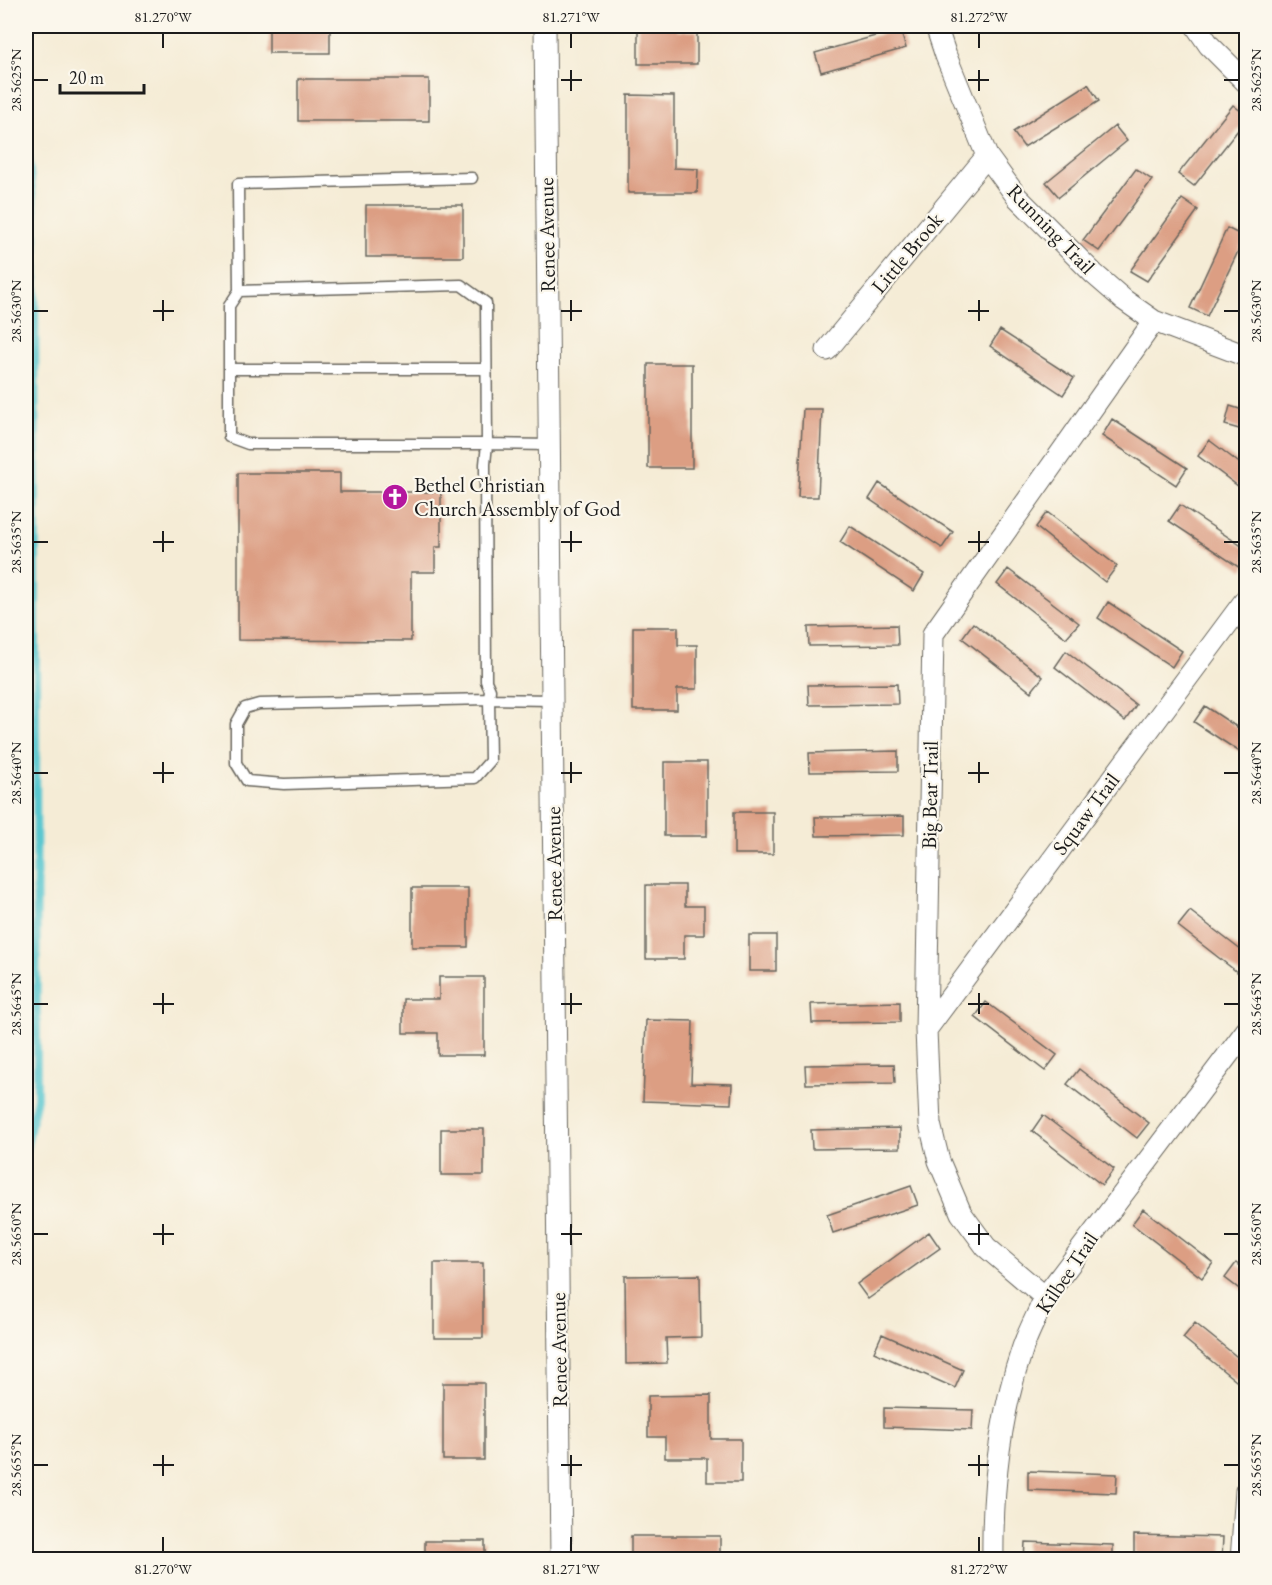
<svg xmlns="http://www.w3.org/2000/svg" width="1272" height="1585" font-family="'EB Garamond',serif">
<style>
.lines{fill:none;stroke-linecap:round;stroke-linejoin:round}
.stream{stroke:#5ac7d0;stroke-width:8}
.building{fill:#dc9e83}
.service-casing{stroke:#68655d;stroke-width:13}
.minor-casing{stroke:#68655d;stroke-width:23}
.service{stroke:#fff;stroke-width:10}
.minor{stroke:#fff;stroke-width:21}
.ticks{fill:none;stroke:#1c1c1c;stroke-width:2}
.labels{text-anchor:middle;stroke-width:4.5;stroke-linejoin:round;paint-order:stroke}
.street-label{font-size:21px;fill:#1c1c1c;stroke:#fbf7ec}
.poi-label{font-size:21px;fill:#1c1c1c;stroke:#fbf7ec;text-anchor:start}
.neatline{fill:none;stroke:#1c1c1c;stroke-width:2}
.ticks-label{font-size:15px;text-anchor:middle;fill:#1c1c1c}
</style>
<rect width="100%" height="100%" fill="#fbf7ec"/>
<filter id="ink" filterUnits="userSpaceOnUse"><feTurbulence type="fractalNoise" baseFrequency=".0167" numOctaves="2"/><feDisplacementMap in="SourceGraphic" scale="12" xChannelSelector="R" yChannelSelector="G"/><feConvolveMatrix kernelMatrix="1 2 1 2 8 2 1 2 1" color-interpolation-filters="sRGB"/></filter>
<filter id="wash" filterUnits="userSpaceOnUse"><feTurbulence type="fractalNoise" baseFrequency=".008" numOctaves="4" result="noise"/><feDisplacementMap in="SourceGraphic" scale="24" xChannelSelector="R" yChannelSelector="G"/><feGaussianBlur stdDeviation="1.35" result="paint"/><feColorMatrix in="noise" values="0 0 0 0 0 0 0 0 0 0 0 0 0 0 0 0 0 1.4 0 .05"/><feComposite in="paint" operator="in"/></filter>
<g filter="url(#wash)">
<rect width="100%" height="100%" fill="#f5ecd6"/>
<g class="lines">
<path class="stream" d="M26 133 35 223 37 1098 26 1150"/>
</g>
<g id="blocks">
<path class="building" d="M269 26H330V53H269Z
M638 26H677V31H697V64H638Z
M900 29 906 48 821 72 815 53Z
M298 79H429V121H298Z
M1088 84 1099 101 1024 147 1013 132Z
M628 95 674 96V168L698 169 697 193H628Z
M1233 105 1246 115V120L1194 186 1178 174Z
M1115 126 1127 141 1059 197 1046 182Z
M1136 169 1152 180 1099 251 1083 240Z
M1182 199 1198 210 1147 281 1130 271Z
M366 205H463V257H366Z
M1227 228 1245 237 1207 316 1190 308Z
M1000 330 1074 378 1063 395 990 346Z
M648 364H692V468H648Z
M1230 406 1246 411V431L1225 425Z
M803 409H822L818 497H798Z
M1112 419 1187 468 1176 485 1102 436Z
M1209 440 1246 468V492L1198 456Z
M238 473H340V492H441V547H435V572H411V641L238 640Z
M879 483 953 532 942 548 869 499Z
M1180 505 1246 549V565L1243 570 1169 521Z
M1047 512 1117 566 1105 582 1036 527Z
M850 526 924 574 914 591 840 542Z
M1008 569 1079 623 1066 638 997 584Z
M1108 602 1182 651 1172 667 1098 618Z
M973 623 1043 677 1031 692 962 638Z
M897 625 898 645 809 646 808 627Z
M633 627H678V645H697V689H677V710H633Z
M1066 651 1136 705 1125 721 1055 667Z
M897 684 898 704 809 705 808 685Z
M1205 706 1246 733V756L1194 722Z
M898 751V771L810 772 809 753Z
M664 762H707V836H664Z
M734 812H773V854H734Z
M904 816V835L816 836 815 817Z
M646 885H685V906H704V935H684V959H646Z
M412 888H468V947H412Z
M1190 911 1246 954V979L1178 926Z
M749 935H776V971H749Z
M439 977H484V1055H438V1033H403V999H439Z
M900 1002V1022L812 1023 811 1004Z
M986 1002 1057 1055 1045 1071 975 1017Z
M646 1020 693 1021 691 1083 732 1084 731 1104 643 1101Z
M894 1064 895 1083 806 1084 805 1065Z
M1079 1069 1149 1123 1137 1138 1067 1084Z
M1043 1115 1114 1169 1102 1185 1032 1131Z
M900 1128V1148L812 1149 811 1130Z
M441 1129H484V1175H441Z
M911 1186 918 1205 833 1233 827 1215Z
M1143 1209 1213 1263 1202 1278 1132 1224Z
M929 1232 940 1248 868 1299 857 1284Z
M434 1263H483V1338H434Z
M1236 1263 1246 1270V1294L1225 1278Z
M700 1275 701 1337 666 1338 667 1363 626 1364 625 1276Z
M1195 1323 1246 1364V1389L1183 1338Z
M882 1334 963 1370 955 1388 874 1352Z
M443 1383H484V1460H443Z
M711 1395V1439H741V1482H707V1458H665V1437H648V1396Z
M884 1408 973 1410 972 1430 884 1427Z
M1028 1471 1117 1474 1116 1493 1028 1490Z
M1134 1535 1223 1537 1222 1557 1134 1554Z
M631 1536H720V1560H631Z
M425 1541H485V1560H425Z
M1025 1542 1113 1545V1560H1024Z"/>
</g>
</g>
<g filter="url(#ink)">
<use href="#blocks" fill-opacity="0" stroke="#68655d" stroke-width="1.5"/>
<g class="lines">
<g class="service-casing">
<path id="service" d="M461 285 486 303 487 444H248L229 437V306L239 291Z
M239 291 238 184 472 178
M229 369H486
M549 445 487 444 485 464 486 681 490 690 489 699 552 700
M489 699 490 761 475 778 284 784 247 781 236 763V724L245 708 259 704Z"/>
</g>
<g class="minor-casing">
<path id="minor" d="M545 26 561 1560
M936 26 946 56 987 156 1017 197 1094 274 1124 300 1154 321 1246 356
M1196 26 1209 45 1246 82
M827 350 987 156
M926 1030 1246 599
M1045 1297 986 1247 961 1213 939 1161 930 1124 926 1030 933 634 1154 321
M993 1560C992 1489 1000 1414 1023 1347 1029 1330 1038 1314 1045 1297L1246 1031
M1241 1560 1246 1491"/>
</g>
<use href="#service" class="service"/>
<use href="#minor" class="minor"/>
</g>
</g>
<path class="ticks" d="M163 33V48M571 33V48M979 33V48M571 70V91M979 70V91M33 80H48M561 80H582M968 80H989M1224 80H1239M163 300V321M571 300V321M979 300V321M33 311H48M153 311H174M561 311H582M968 311H989M1224 311H1239M163 531V552M571 531V552M979 531V552M33 542H48M153 542H174M561 542H582M968 542H989M1224 542H1239M163 762V783M571 762V783M979 762V783M33 773H48M153 773H174M561 773H582M968 773H989M1224 773H1239M163 993V1014M571 993V1014M979 993V1014M33 1004H48M153 1004H174M561 1004H582M968 1004H989M1224 1004H1239M163 1224V1245M571 1224V1245M979 1224V1245M33 1234H48M153 1234H174M561 1234H582M968 1234H989M1224 1234H1239M163 1455V1476M571 1455V1476M979 1455V1476M33 1465H48M153 1465H174M561 1465H582M968 1465H989M1224 1465H1239M163 1537V1552M571 1537V1552M979 1537V1552"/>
<defs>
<g id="church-disc" transform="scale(1.35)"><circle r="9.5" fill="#b5179e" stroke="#fbf7ec"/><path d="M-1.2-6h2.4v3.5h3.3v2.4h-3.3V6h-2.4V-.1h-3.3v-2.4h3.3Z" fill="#fff"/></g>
</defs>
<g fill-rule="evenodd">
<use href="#church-disc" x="395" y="497"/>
</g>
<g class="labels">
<g class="street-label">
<text transform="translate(1051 229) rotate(46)" y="7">Running Trail</text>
<text transform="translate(547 235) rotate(-91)" y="7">Renee Avenue</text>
<text transform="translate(907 253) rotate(-50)" y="7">Little Brook</text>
<text transform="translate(930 795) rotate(-89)" y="7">Big Bear Trail</text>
<text transform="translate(1086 814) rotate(-53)" y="7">Squaw Trail</text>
<text transform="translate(554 864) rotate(-91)" y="7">Renee Avenue</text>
<text transform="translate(1067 1273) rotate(-56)" y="7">Kilbee Trail</text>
<text transform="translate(559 1350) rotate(-91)" y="7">Renee Avenue</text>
</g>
<g class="poi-label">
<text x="414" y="492">Bethel Christian<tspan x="414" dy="24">Church Assembly of God</tspan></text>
</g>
</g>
<rect width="1272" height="1585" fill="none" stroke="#fbf7ec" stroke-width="66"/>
<path d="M60 84v9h84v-9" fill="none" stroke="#1c1c1c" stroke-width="3"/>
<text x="69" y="84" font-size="18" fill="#1c1c1c" stroke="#fbf7ec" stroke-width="4.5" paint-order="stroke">20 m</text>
<rect x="33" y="33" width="1206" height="1519" class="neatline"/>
<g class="ticks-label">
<text x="163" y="22">81.270°W</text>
<text x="571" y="22">81.271°W</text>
<text x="979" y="22">81.272°W</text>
<text transform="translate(1256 80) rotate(-90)" y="5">28.5625°N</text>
<text transform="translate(16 80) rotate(-90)" y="5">28.5625°N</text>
<text transform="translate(1256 311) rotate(-90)" y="5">28.5630°N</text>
<text transform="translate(16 311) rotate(-90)" y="5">28.5630°N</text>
<text transform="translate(1256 542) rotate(-90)" y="5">28.5635°N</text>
<text transform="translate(16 542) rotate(-90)" y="5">28.5635°N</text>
<text transform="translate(1256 773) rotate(-90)" y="5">28.5640°N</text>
<text transform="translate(16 773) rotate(-90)" y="5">28.5640°N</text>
<text transform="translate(1256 1004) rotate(-90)" y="5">28.5645°N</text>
<text transform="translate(16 1004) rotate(-90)" y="5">28.5645°N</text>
<text transform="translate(1256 1234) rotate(-90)" y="5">28.5650°N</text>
<text transform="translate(16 1234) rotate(-90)" y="5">28.5650°N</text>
<text transform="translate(1256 1465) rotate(-90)" y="5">28.5655°N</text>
<text transform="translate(16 1465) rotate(-90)" y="5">28.5655°N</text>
<text x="163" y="1574">81.270°W</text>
<text x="571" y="1574">81.271°W</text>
<text x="979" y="1574">81.272°W</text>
</g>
</svg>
